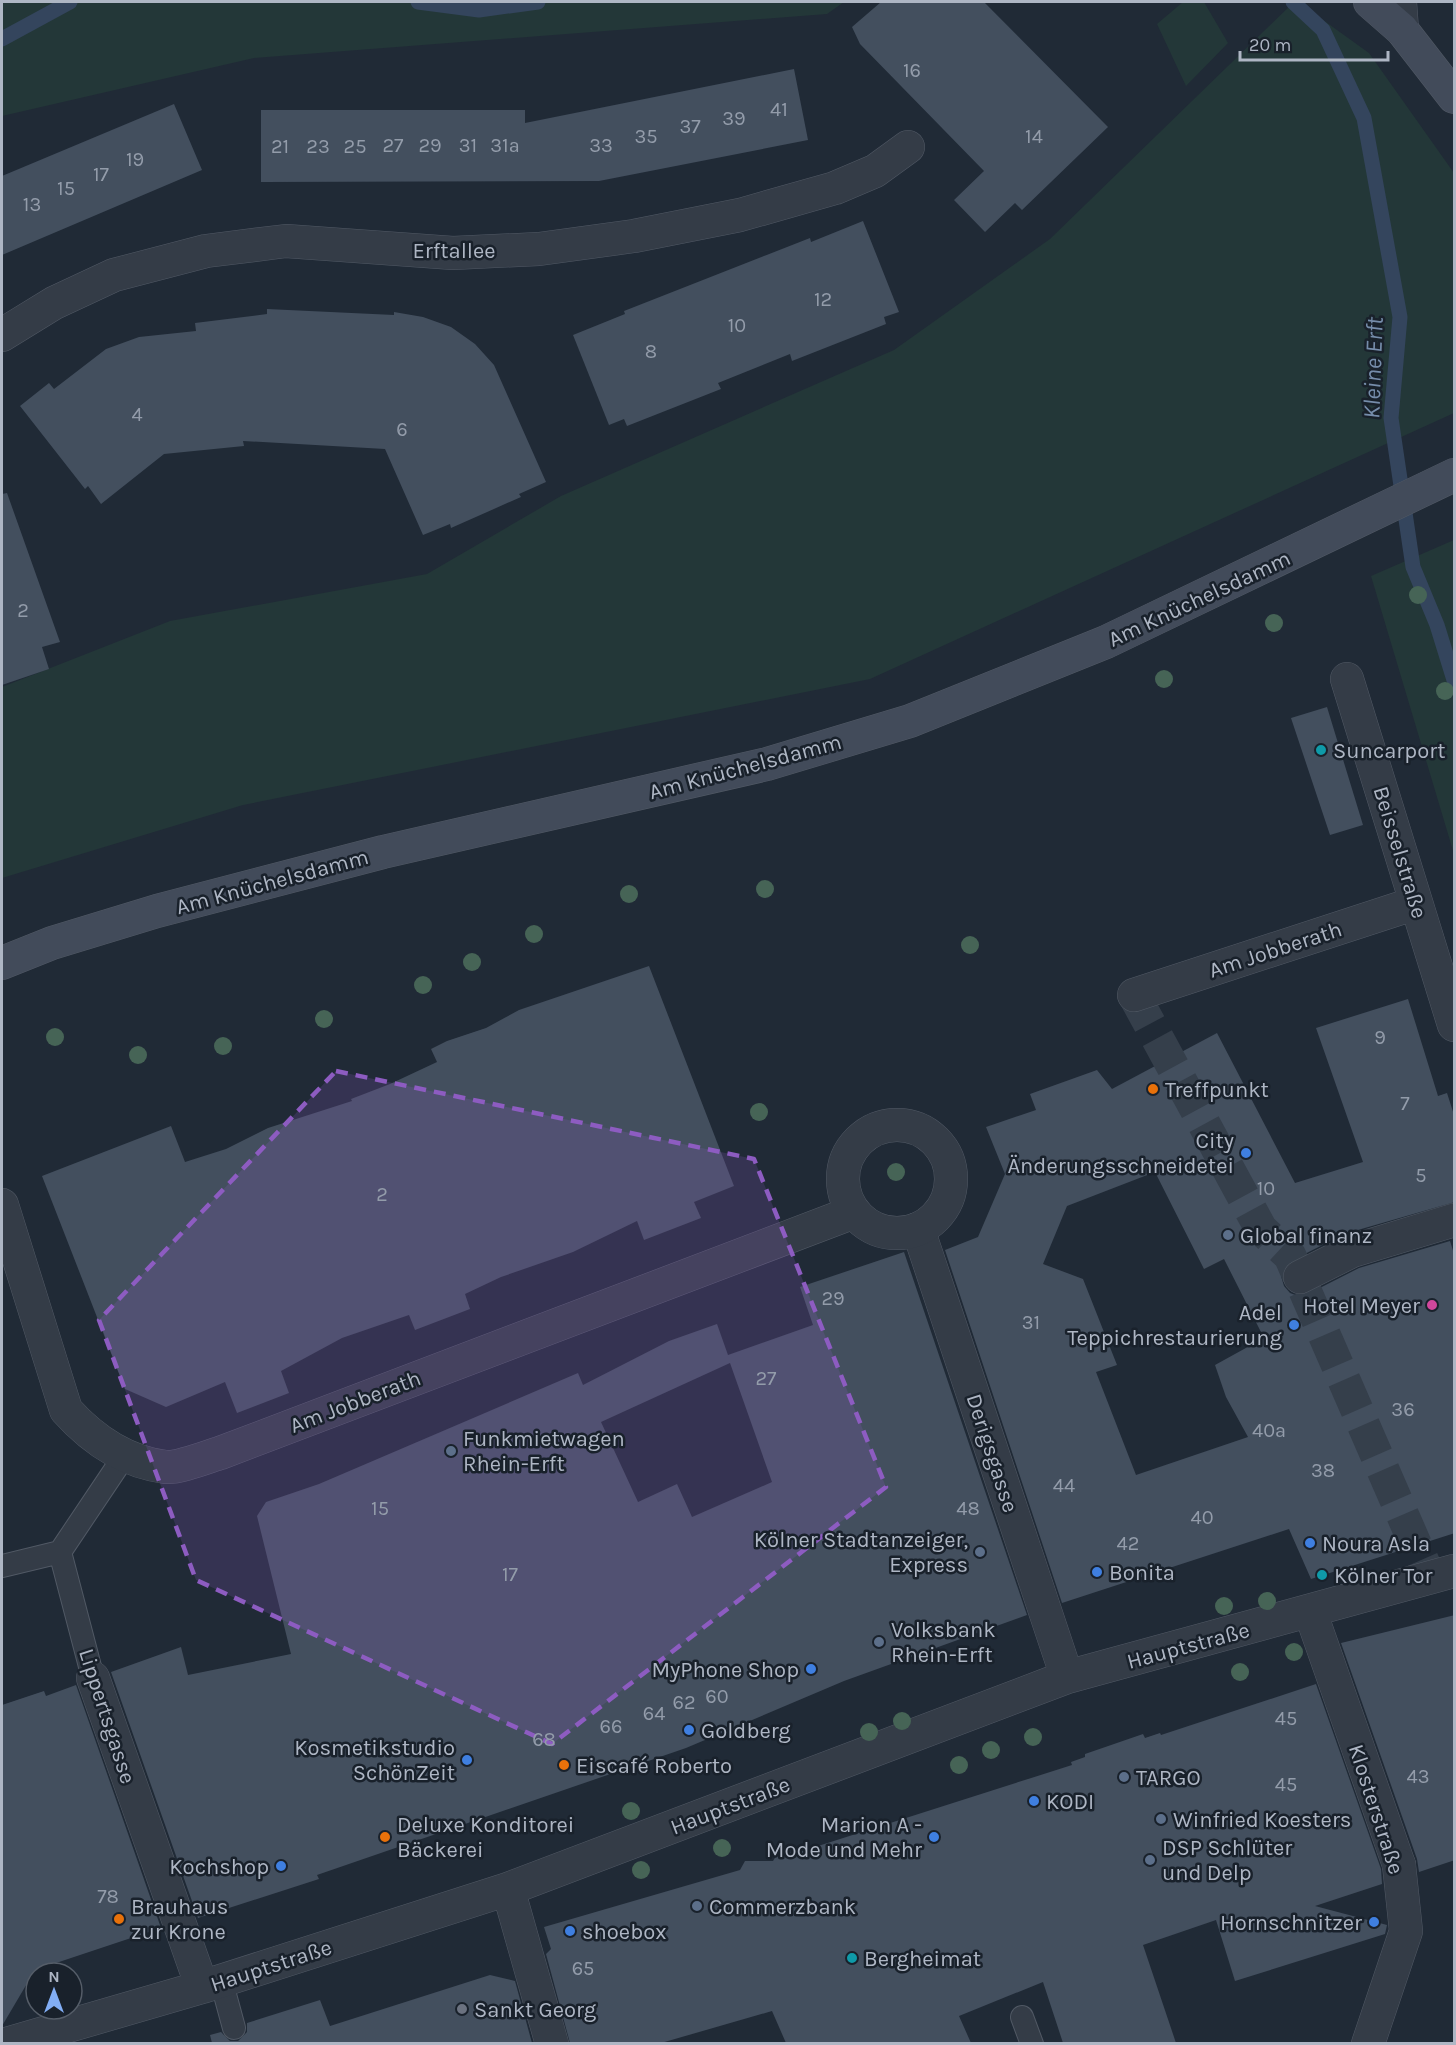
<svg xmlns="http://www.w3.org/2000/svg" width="1456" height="2045" font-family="Karla,sans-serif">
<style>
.green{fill:#233738}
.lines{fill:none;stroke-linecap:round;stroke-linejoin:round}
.stream{stroke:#34455d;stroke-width:15}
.building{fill:#434f5e;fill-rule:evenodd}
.pedestrian-tunnel{stroke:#353f4b;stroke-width:33;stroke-dasharray:33 16;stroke-linecap:butt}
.service-casing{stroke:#515965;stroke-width:24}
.pedestrian-casing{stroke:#515965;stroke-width:34}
.minor-casing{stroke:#515965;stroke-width:34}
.secondary-casing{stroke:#515965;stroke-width:34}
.service{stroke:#343c47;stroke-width:22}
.pedestrian{stroke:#343c47;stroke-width:33}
.minor{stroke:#343c47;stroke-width:33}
.secondary{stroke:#424b5a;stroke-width:33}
.tree{fill:#466456}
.marked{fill:#8d5cc1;fill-opacity:0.2;stroke:#8d5cc1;stroke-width:4.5;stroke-dasharray:12 8;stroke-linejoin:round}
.culture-dot{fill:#0f9aa8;stroke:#19212b;stroke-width:2}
.food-dot{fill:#e8710a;stroke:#19212b;stroke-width:2}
.shop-dot{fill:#3f7fe0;stroke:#19212b;stroke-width:2}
.service-dot{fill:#5c6f8a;stroke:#19212b;stroke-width:2}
.hotel-dot{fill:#d1479c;stroke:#19212b;stroke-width:2}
.worship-dot{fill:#6b7280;stroke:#19212b;stroke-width:2}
.labels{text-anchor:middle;stroke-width:5;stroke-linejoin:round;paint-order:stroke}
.number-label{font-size:20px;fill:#939caa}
.street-label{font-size:22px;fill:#aeb6c4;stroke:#19212b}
.poi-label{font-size:22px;fill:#aeb6c4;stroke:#19212b;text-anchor:start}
.water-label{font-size:24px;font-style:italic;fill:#768dab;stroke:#19212b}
</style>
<rect width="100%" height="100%" fill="#202a36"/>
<path class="green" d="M2 2H844L827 14 254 58 2 116Z
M1183 2H1204L1228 43 1186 86 1157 24Z
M1294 2H1298L1369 53 1454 173V413L870 679 243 805 2 878V687L170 621 427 574 561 496 894 350 1050 239Z
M1454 540V854L1371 576Z"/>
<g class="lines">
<path class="stream" d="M418 2 479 10 538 2
M1293 2 1323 30 1364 118 1400 317 1391 418 1413 567 1437 625 1454 680
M2 39 70 2"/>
</g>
<path class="building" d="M881 2H984L1108 127 1022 210 1015 203 985 232 954 200 984 171 860 44 852 27Z
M794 69 808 140 599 181 261 182V110H525V123Z
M174 104 202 170 2 255V176Z
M863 221 899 312 884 317 886 324 792 361 790 354 718 383 721 389 627 426 624 419 609 425 573 335 625 314 624 311 810 238 811 242Z
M267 309 394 315V312L423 317 451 327 475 344 494 365 546 482 519 494 521 497 451 528 450 524 423 535 385 449 243 441 244 446 164 454 101 504 88 486 85 489 20 406 49 383 54 389 106 349 139 337 196 331 195 323 267 314Z
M7 493 60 642 42 647 49 669 2 685V494Z
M1327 707 1363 825 1330 835 1291 718Z
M649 966 734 1186 694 1202 701 1218 644 1240 637 1221 573 1252 501 1277 465 1294 470 1309 415 1330 409 1315 342 1338 281 1371 289 1393 237 1413 225 1382 166 1407 125 1389 42 1176 171 1126 185 1162 226 1149 268 1128 352 1101 351 1099 390 1084 437 1062 431 1049 447 1041 486 1028 519 1010Z
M1408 999 1438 1096 1447 1093 1455 1118V1202L1344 1234 1291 1261 1284 1267 1281 1276 1284 1286 1290 1293 1298 1296 1308 1294 1359 1268 1450 1241 1455 1257V1533L1311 1579 1289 1529 1062 1603 945 1250 978 1237 1005 1174 986 1127 1036 1110 1030 1094 1097 1070 1112 1089 1217 1033 1295 1183 1363 1162 1316 1028ZM1155 1172 1204 1269 1224 1259 1264 1338 1215 1365 1226 1397 1248 1437 1136 1475 1096 1372 1117 1365 1083 1279 1043 1264 1067 1206Z
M904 1252 1027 1615 844 1681 686 1748 317 1875 319 1879 198 1918 111 1672 181 1647 188 1675 291 1654 257 1516 266 1502 319 1484 578 1373 583 1385 669 1341 717 1324 728 1355 813 1325 800 1287ZM730 1363 772 1482 692 1517 677 1484 638 1502 601 1422Z
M1455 1615V1860L1419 1872 1417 1859 1341 1643Z
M1316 1684 1381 1869 1382 1884 1315 1906 1387 1925 1385 1934 1235 1981 1216 1920 1143 1945 1176 2043H1063L1043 1982 959 2016 971 2043H786L772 2011 661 2043H570L546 1954 551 1949 544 1927 740 1870 745 1861H773L781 1848 793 1854 1072 1765 1071 1762 1085 1757V1754L1143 1734 1145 1738 1160 1733 1161 1735Z
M76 1685 161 1928 35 1970 2 2026V1705L44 1691 46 1696Z
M490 1975 515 1981 532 2043H212L210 2035 221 2032 230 2041H238L247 2032V2023L320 2000 330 2026Z"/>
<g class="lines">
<path class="pedestrian-tunnel" d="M1134 995 1261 1229 1290 1256 1430 1578"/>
<g class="service-casing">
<path id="service" d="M2 1566 60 1552
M93 1678 60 1552 125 1455
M221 1980 234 2028
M1022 2017 1032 2044"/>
</g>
<g class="pedestrian-casing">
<path id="pedestrian" d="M918 1229 1067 1677
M1300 1277 1352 1251 1454 1220
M1310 1611 1399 1865
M93 1678 202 1987
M508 1889 552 2044
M6 2044 202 1987 508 1889 1067 1677 1454 1571"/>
</g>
<g class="minor-casing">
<path id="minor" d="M1400 2 1402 30
M2 335 54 303 114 275 206 251 286 241 453 253 539 249 634 236 740 215 835 188 875 171 908 147
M1347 679 1454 1025
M1134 995 1416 903
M843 1179a54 54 0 1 1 108 0a54 54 0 1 1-108 0Z
M2 1205 66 1410C92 1439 125 1462 166 1467 179 1468 207 1457 220 1453L854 1212
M1368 2044 1406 1931 1399 1865"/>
</g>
<g class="secondary-casing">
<path id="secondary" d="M1370 2 1402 30 1454 97
M2 963 52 943 157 911 383 852 767 764 910 721 1106 642 1454 475"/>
</g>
<use href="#service" class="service"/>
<use href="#pedestrian" class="pedestrian"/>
<use href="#minor" class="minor"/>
<use href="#secondary" class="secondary"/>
</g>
<g class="tree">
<circle cx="1418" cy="595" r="9"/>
<circle cx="1274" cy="623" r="9"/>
<circle cx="1164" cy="679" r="9"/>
<circle cx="1445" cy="691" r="9"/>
<circle cx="765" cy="889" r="9"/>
<circle cx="629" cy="894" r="9"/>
<circle cx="534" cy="934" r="9"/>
<circle cx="970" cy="945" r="9"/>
<circle cx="472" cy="962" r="9"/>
<circle cx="423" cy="985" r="9"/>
<circle cx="324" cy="1019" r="9"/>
<circle cx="55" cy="1037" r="9"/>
<circle cx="223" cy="1046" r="9"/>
<circle cx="138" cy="1055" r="9"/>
<circle cx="759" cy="1112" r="9"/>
<circle cx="896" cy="1172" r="9"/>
<circle cx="1267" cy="1601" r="9"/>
<circle cx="1224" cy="1606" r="9"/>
<circle cx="1294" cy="1652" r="9"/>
<circle cx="1240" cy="1672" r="9"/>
<circle cx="902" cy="1721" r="9"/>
<circle cx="869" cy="1732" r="9"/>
<circle cx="1033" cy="1737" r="9"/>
<circle cx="991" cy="1750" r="9"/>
<circle cx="959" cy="1765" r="9"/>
<circle cx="631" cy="1811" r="9"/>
<circle cx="722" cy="1848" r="9"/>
<circle cx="641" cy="1870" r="9"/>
</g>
<path class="marked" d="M336 1071 754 1159 886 1487 552 1744 196 1580 99 1320Z"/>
<g class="culture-dot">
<circle cx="1321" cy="750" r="6"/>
<circle cx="1322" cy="1575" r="6"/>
<circle cx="852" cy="1958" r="6"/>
</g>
<g class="food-dot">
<circle cx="1153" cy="1089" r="6"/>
<circle cx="564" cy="1765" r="6"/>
<circle cx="385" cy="1837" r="6"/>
<circle cx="119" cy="1919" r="6"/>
</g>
<g class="shop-dot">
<circle cx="1246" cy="1153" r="6"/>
<circle cx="1294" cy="1325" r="6"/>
<circle cx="1310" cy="1543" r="6"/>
<circle cx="1097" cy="1572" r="6"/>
<circle cx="811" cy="1669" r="6"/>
<circle cx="689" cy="1730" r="6"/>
<circle cx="467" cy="1760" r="6"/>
<circle cx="1034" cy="1801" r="6"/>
<circle cx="934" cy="1837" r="6"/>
<circle cx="281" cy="1866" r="6"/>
<circle cx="1374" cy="1922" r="6"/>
<circle cx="570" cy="1931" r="6"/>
</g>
<g class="service-dot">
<circle cx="1228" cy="1235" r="6"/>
<circle cx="451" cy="1451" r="6"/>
<circle cx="980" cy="1552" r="6"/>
<circle cx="879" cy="1642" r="6"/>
<circle cx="1124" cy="1777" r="6"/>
<circle cx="1161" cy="1819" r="6"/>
<circle cx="1150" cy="1860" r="6"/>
<circle cx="697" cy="1906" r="6"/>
</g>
<circle class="hotel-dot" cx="1432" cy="1305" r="6"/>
<circle class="worship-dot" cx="462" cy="2009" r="6"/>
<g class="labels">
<g class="number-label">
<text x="912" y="77">16</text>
<text x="779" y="116">41</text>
<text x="734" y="125">39</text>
<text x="690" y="133">37</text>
<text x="646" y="143">35</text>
<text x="1034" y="143">14</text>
<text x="393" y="152">27</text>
<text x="430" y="152">29</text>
<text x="468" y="152">31</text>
<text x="505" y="152">31a</text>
<text x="601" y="152">33</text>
<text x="280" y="153">21</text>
<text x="318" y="153">23</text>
<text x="355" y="153">25</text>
<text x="135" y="166">19</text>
<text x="101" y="181">17</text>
<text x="66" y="195">15</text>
<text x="32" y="211">13</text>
<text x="823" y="306">12</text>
<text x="737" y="332">10</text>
<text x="651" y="358">8</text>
<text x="137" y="421">4</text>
<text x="402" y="436">6</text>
<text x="23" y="617">2</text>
<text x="1380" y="1044">9</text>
<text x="1405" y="1110">7</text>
<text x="1421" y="1182">5</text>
<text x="1266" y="1195">10</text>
<text x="382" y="1201">2</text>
<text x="833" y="1305">29</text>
<text x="1031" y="1329">31</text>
<text x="766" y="1385">27</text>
<text x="1403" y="1416">36</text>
<text x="1269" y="1437">40a</text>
<text x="1323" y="1477">38</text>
<text x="1064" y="1492">44</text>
<text x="380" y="1515">15</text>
<text x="968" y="1515">48</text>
<text x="1202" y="1524">40</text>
<text x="1128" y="1550">42</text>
<text x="510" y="1581">17</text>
<text x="717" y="1703">60</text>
<text x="684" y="1709">62</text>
<text x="654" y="1720">64</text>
<text x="1286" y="1725">45</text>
<text x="611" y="1733">66</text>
<text x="544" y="1746">68</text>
<text x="1418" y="1783">43</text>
<text x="1286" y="1791">45</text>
<text x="108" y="1903">78</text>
<text x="583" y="1975">65</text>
</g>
<g class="street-label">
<text x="454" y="258">Erftallee</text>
<text transform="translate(1199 598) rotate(-25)" y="8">Am Knüchelsdamm</text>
<text transform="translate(745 766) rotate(-15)" y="8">Am Knüchelsdamm</text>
<text transform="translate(1401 852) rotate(73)" y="8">Beisselstraße</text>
<text transform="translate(272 881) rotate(-15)" y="8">Am Knüchelsdamm</text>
<text transform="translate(1275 949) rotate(-18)" y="8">Am Jobberath</text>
<text transform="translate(355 1401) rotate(-21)" y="8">Am Jobberath</text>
<text transform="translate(993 1453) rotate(72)" y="8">Derigsgasse</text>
<text transform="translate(1188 1645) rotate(-15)" y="8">Hauptstraße</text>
<text transform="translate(108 1716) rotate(72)" y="8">Lippertsgasse</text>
<text transform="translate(730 1805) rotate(-21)" y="8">Hauptstraße</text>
<text transform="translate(1377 1809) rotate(72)" y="8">Klosterstraße</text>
<text transform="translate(271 1965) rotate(-18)" y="8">Hauptstraße</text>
</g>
<g class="poi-label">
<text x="1333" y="758">Suncarport</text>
<text x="1165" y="1097">Treffpunkt</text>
<text x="1234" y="1148" text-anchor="end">City<tspan x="1234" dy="25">Änderungsschneidetei</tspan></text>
<text x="1240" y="1243">Global finanz</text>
<text x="1420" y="1313" text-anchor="end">Hotel Meyer</text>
<text x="1282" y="1320" text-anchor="end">Adel<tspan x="1282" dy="25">Teppichrestaurierung</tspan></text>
<text x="463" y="1446">Funkmietwagen<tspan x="463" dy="25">Rhein-Erft</tspan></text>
<text x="968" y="1547" text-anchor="end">Kölner Stadtanzeiger,<tspan x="968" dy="25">Express</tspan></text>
<text x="1322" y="1551">Noura Asla</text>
<text x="1109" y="1580">Bonita</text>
<text x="1334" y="1583">Kölner Tor</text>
<text x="891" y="1637">Volksbank<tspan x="891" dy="25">Rhein-Erft</tspan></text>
<text x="799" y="1677" text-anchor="end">MyPhone Shop</text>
<text x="701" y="1738">Goldberg</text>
<text x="455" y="1755" text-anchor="end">Kosmetikstudio<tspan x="455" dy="25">SchönZeit</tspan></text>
<text x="576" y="1773">Eiscafé Roberto</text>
<text x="1136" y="1785">TARGO</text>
<text x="1046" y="1809">KODI</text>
<text x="1173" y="1827">Winfried Koesters</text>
<text x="397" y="1832">Deluxe Konditorei<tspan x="397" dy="25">Bäckerei</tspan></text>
<text x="922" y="1832" text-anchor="end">Marion A -<tspan x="922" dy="25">Mode und Mehr</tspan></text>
<text x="1162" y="1855">DSP Schlüter<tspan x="1162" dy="25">und Delp</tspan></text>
<text x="269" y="1874" text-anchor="end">Kochshop</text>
<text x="131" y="1914">Brauhaus<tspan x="131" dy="25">zur Krone</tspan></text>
<text x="709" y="1914">Commerzbank</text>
<text x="1362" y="1930" text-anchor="end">Hornschnitzer</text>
<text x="582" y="1939">shoebox</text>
<text x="864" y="1966">Bergheimat</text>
<text x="474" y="2017">Sankt Georg</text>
</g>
<g class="water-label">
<text transform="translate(1373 368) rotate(-88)" y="8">Kleine Erft</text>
</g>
</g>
<rect width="1456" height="2045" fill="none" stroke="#aeb6c4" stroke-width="6"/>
<g transform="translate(54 1991)"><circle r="28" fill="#19212b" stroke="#555d68" stroke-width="1.5"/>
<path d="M0-4.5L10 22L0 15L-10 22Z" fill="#82aef5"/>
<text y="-9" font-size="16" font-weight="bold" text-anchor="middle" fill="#aeb6c4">N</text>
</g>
<path d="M1240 51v9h148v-9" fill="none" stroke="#aeb6c4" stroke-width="3"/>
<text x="1249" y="51" font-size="18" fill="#aeb6c4" stroke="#19212b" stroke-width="4.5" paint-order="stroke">20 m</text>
</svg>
